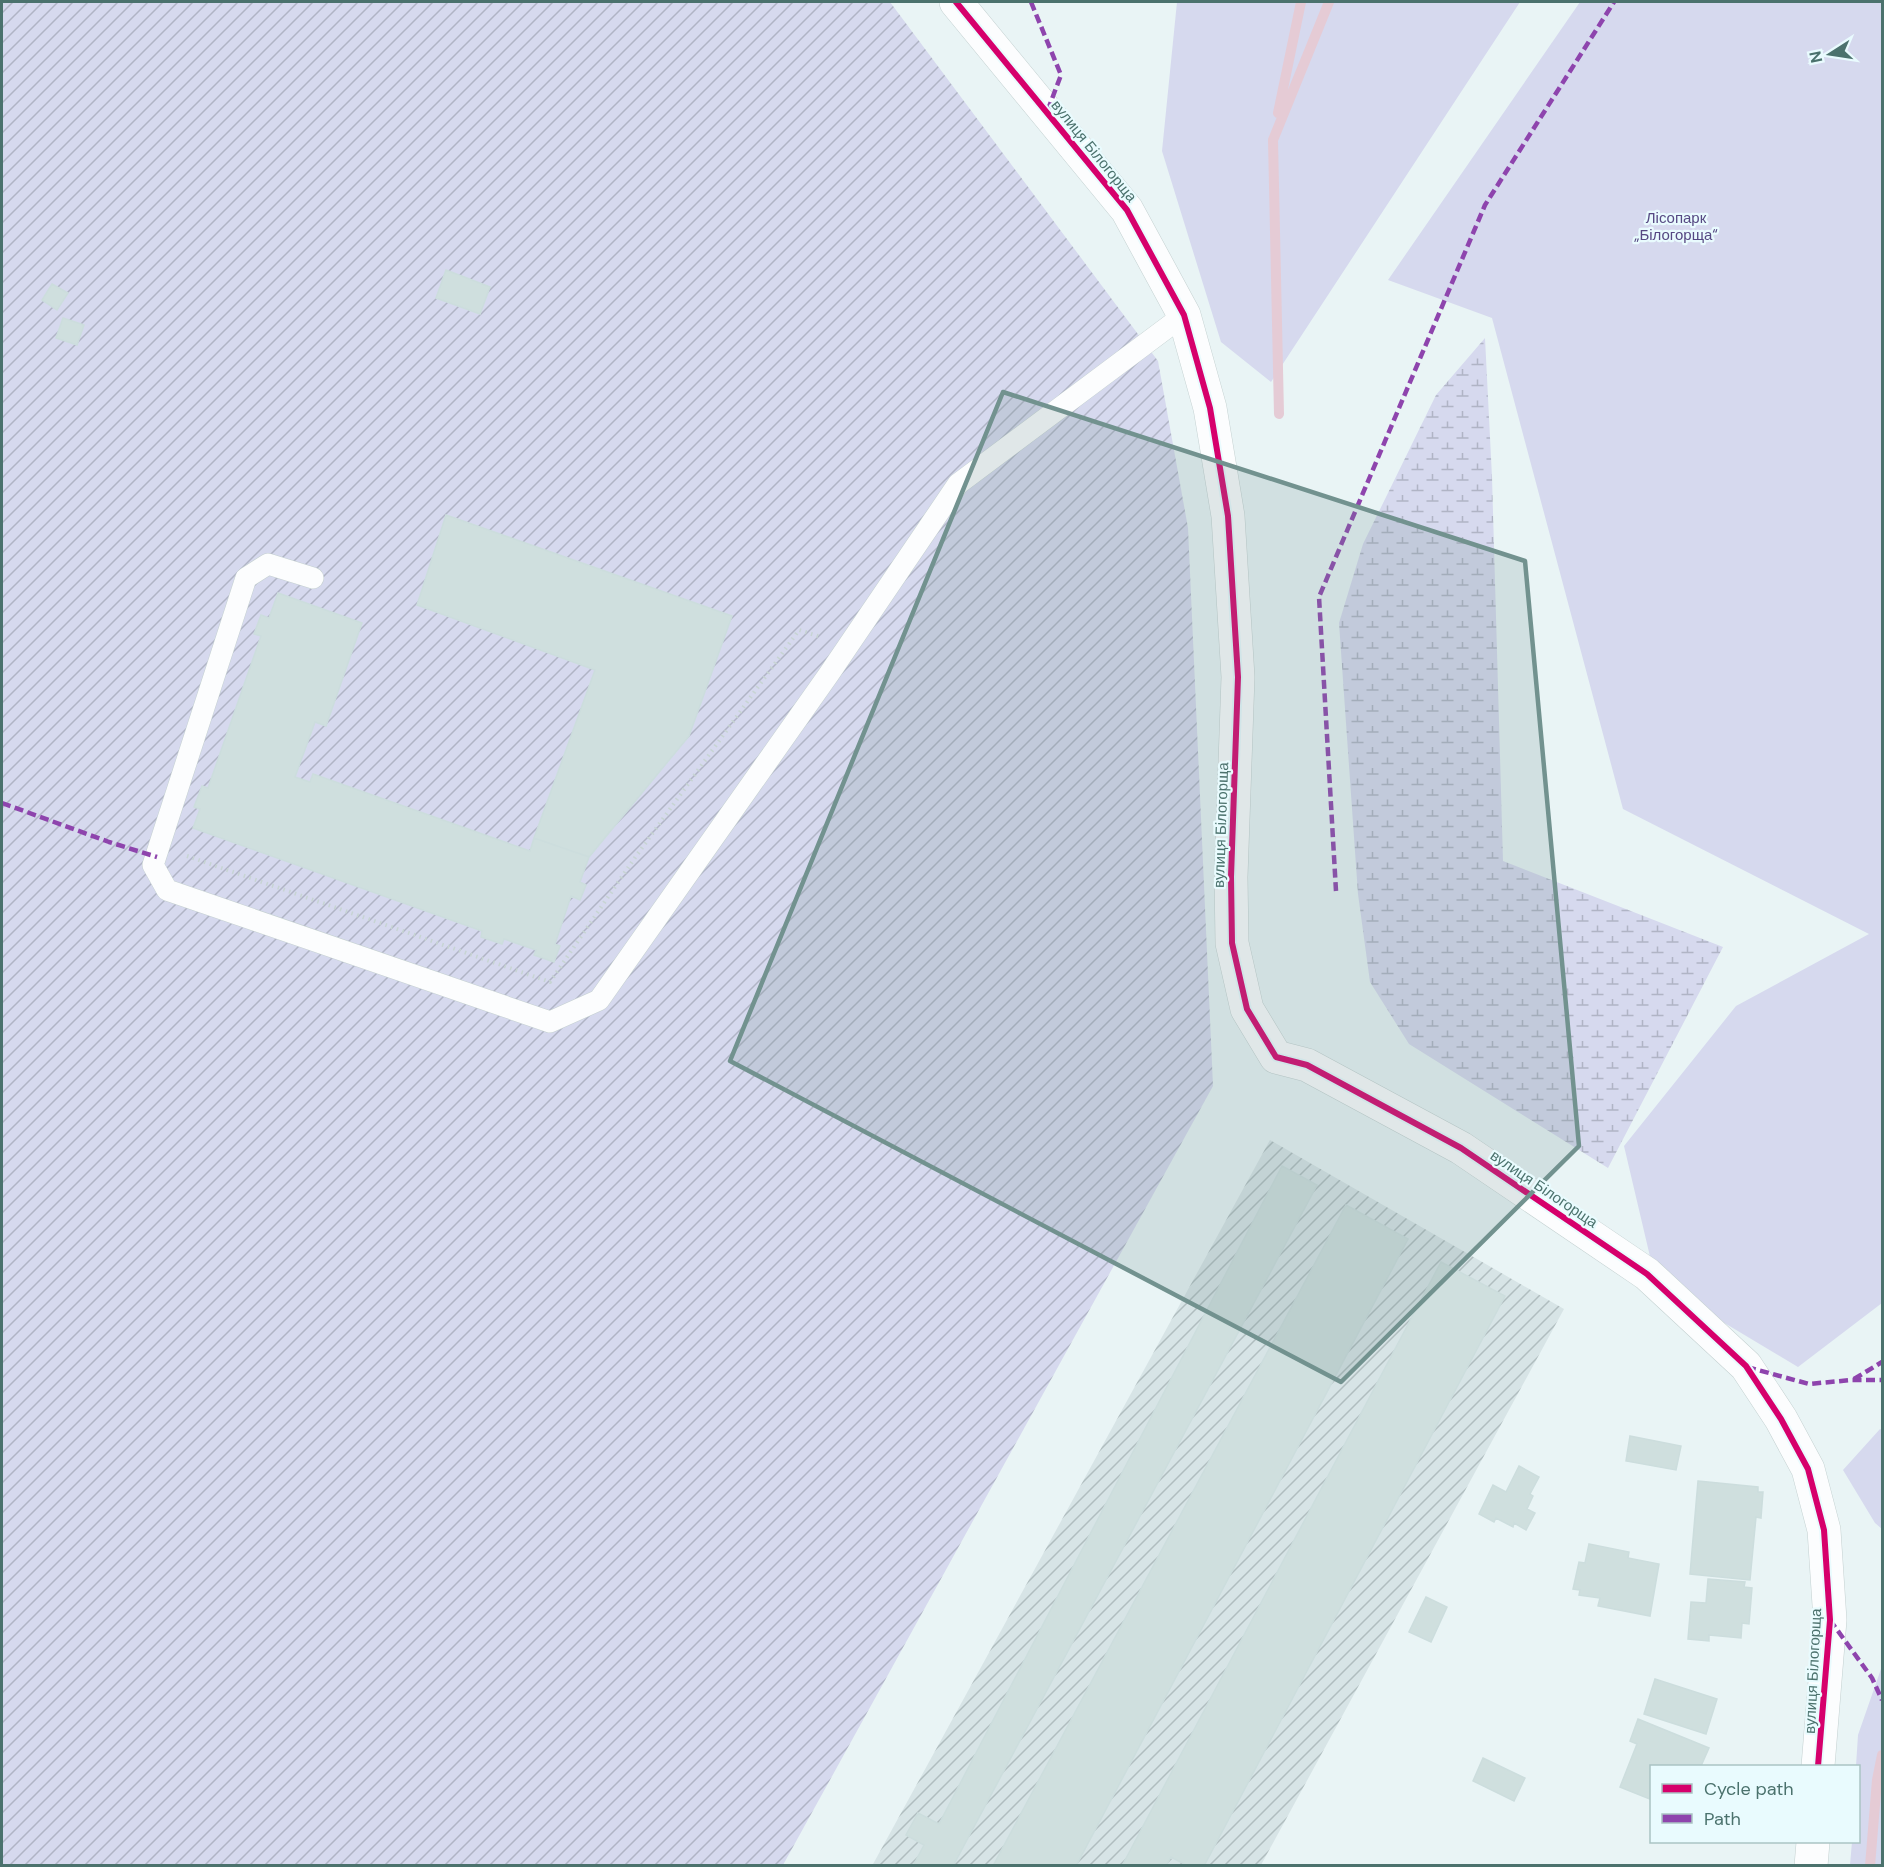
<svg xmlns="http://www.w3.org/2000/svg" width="1884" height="1867" font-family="'DM Sans',sans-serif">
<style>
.industrial{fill:url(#industrial-furrows)}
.wetland{fill:url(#wetland-marsh)}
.park{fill:#d6d9ee}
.garden{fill:url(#garden-furrows)}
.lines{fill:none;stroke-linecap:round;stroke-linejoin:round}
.stream{stroke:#e5cbd5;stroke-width:10}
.building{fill:#cfdfde;stroke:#cdd;stroke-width:1.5}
.lane-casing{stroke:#c5d1d1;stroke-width:22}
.secondary-casing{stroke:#c4d1d1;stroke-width:34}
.path{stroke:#c7d4d3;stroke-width:4;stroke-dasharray:1.5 4.5;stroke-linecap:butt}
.lane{stroke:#fcfdfe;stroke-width:21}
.secondary{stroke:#fcfdfe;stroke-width:33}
.quiet{stroke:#8e44ad;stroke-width:4.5;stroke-dasharray:9 4.5;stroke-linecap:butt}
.cycleway-casing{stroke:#e9fbfe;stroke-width:10}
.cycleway{stroke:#d6006c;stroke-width:6}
.marked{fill:#72928f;fill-opacity:0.2;stroke:#72928f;stroke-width:4.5;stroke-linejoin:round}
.labels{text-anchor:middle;stroke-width:4.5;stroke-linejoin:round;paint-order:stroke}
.street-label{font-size:15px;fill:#4b726d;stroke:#e9fbfe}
.park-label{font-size:15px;fill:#564983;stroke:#e9fbfe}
</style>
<defs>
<pattern id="industrial-furrows" width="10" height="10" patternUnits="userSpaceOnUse" patternTransform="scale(1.5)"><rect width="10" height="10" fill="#d7e4e6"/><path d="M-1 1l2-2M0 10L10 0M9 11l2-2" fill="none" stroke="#b0bdbf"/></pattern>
<pattern id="wetland-marsh" width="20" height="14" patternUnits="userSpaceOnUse" patternTransform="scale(1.5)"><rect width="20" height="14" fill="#d6d9ee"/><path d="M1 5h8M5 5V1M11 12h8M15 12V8" fill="none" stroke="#b0b4c5"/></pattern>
<pattern id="garden-furrows" width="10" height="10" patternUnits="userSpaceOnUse" patternTransform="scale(1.5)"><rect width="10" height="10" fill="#d6d9ee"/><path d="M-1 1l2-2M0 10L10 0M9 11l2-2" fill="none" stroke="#b0b4c5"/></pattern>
</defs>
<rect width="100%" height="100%" fill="#e9f4f5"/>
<path class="industrial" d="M1270 1140 1564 1309 1261 1865 872 1866Z"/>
<path class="wetland" d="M1485 338 1492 477 1503 861 1723 947 1608 1168 1409 1044 1370 982 1358 894 1339 623 1363 544 1436 395Z"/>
<path class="park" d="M1177 2H1520L1271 382 1221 342 1162 151Z
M1580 2H1882V1303L1798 1367 1656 1282 1624 1146 1736 1006 1869 934 1623 809 1492 318 1388 280Z
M1880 1429 1882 1430V1529L1875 1523 1843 1470Z
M1882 1666V1865H1850L1852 1842H1858V1766H1856L1858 1735Z"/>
<path class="garden" d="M2 2H890L1158 361 1188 528 1213 1086 783 1865 2 1866Z"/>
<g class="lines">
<path class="stream" d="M1278 113 1301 2
M1279 414 1273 140 1329 2
M1870 1866 1877 1780 1882 1755"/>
</g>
<path class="building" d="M446 270 490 287 480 314 436 298Z
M52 284 68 293 57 310 42 300Z
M63 318 84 325 77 345 56 338Z
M446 515 732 616 689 736 589 857 534 838 595 670 417 605Z
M278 593 362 623 326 726 315 722 295 777 310 782 313 774 530 851 534 838 589 857 580 882 586 885 580 900 571 896 555 944 560 946 554 962 534 955 536 950 504 939 502 944 481 937 482 931 193 828 200 809 194 807 202 786 208 788 261 636 254 634 261 615 269 618Z
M1282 1166 1317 1185 953 1866H913L924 1845 906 1835 918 1813 939 1824Z
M1346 1205 1408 1239 1076 1866H993Z
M1441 1262 1505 1296 1204 1866H1188L1171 1857 1166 1866H1122Z
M1630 1436 1681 1446 1676 1470 1626 1461Z
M1519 1466 1539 1477 1530 1494 1533 1496 1527 1509 1535 1513 1526 1530 1514 1523 1513 1527 1496 1518 1494 1522 1479 1514 1493 1485 1506 1492Z
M1698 1481 1758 1487V1492H1763L1761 1518 1756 1517 1750 1580 1690 1574Z
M1589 1544 1629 1552 1628 1558 1659 1564 1650 1616 1598 1606 1600 1598 1579 1595 1580 1590 1573 1589 1579 1562 1585 1563Z
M1708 1579 1745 1582 1744 1587 1752 1588 1749 1624 1742 1623 1741 1638 1709 1635V1641L1688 1639 1691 1602 1706 1603Z
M1426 1597 1447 1607 1431 1642 1409 1632Z
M1655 1679 1717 1699 1706 1734 1644 1714Z
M1638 1719 1709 1748 1701 1766H1652V1800L1620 1787 1637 1744 1630 1741Z
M1483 1758 1525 1778 1514 1801 1473 1781Z"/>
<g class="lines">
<g class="lane-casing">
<path id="lane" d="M313 578 268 564 246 578 153 865 167 890 550 1022 599 1000 829 674 958 484 1184 315"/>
</g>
<g class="secondary-casing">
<path id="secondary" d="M956 2 1127 210 1184 315 1210 408 1228 516 1238 677 1231 877 1232 943 1247 1009 1276 1057 1307 1065 1461 1148 1647 1274 1746 1366 1781 1419 1808 1469 1824 1530 1830 1620 1818 1766
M1811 1866 1813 1842"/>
</g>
<path class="path" d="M187 856 550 982 634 859 799 630 821 637"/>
<use href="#lane" class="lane"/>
<use href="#secondary" class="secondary"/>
<path class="quiet" d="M1031 2 1061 75 1047 112
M2 803 109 842 157 857
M1336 891 1319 597 1485 205 1614 2
M1747 1367 1809 1384 1851 1380H1882
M1854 1379 1882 1362
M1830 1620 1872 1678 1882 1700"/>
<g class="cycleway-casing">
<path id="cycleway" d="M956 2 1127 210 1184 315 1210 408 1228 516 1238 677 1231 877 1232 943 1247 1009 1276 1057 1307 1065 1461 1148 1647 1274 1746 1366 1781 1419 1808 1469 1824 1530 1830 1620 1818 1766"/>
</g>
<use href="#cycleway" class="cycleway"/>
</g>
<path class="marked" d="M1003 392 1525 561 1579 1146 1341 1382 730 1061Z"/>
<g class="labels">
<g class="street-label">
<text transform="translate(1094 151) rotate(51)" y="5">вулиця Білогорща</text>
<text transform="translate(1221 825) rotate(-88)" y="5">вулиця Білогорща</text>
<text transform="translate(1544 1189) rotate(34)" y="5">вулиця Білогорща</text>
<text transform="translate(1813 1671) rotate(-87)" y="5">вулиця Білогорща</text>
</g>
<g class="park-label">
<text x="1676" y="223">Лісопарк<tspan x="1676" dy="17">„Білогорща“</tspan></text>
</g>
</g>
<rect width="1884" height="1867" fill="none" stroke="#4b726d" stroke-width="6"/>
<rect x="1650" y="1765" width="210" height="78" fill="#e9fbfe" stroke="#aac4c4" stroke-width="1.5"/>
<rect x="1662" y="1784" width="30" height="9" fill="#d6006c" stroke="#aac4c4" stroke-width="1.5"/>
<text x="1704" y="1795" font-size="18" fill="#4b726d">Cycle path</text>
<rect x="1662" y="1814" width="30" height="9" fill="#8e44ad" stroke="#aac4c4" stroke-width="1.5"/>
<text x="1704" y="1825" font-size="18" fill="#4b726d">Path</text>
<g transform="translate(1830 54) rotate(258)" stroke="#e9fbfe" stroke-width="4.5" paint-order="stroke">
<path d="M0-4.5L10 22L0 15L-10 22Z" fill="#4b726d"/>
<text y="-9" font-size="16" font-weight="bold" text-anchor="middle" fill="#4b726d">N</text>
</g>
</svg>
